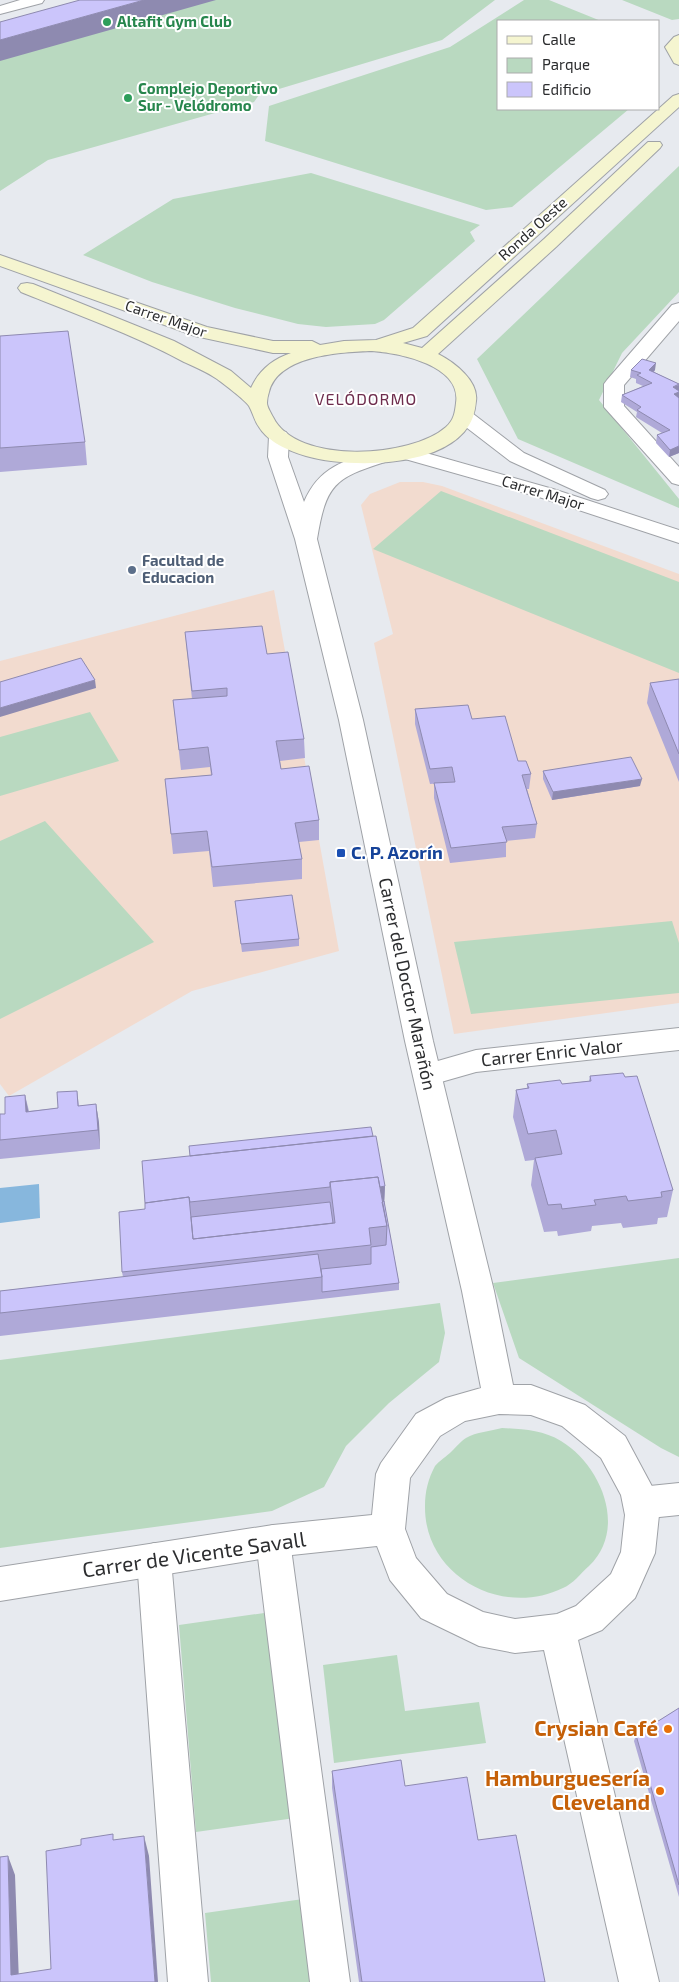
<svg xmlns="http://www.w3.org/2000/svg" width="679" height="1982" font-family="'Exo 2',sans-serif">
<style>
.education{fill:#f2dbcf}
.green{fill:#b9d9c0}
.water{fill:#87b7dd}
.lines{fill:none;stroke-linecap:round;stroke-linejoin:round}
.pedestrian-casing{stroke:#9fa2a7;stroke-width:2}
.minor-casing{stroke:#9fa2a7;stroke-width:2}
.tertiary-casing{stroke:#9fa2a7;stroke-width:2}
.secondary-casing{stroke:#9fa2a7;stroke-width:2}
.pedestrian{fill:#fff;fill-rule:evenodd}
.minor{fill:#fff;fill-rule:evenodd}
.tertiary{fill:#fff;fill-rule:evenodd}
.secondary{fill:#f5f5d0;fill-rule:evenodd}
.wall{fill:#afa9d8}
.shaded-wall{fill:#8e8ab0}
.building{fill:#cbc5fb;stroke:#8e8ab0}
.leisure-dot{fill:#2e9e5b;stroke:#fff;stroke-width:2}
.service-dot{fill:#5c6f8a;stroke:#fff;stroke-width:2}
.transit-dot{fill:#1a4fb4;stroke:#fff;stroke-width:2}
.food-dot{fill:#e8710a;stroke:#fff;stroke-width:2}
.labels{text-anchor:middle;stroke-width:4;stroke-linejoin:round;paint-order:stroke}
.far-leisure-label{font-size:15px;font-weight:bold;fill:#27864d;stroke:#fff;text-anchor:start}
.far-street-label{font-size:15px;fill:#2c2d2f;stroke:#fff}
.far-service-label{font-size:15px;font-weight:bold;fill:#4e5e75;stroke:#fff;text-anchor:start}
.far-neighbourhood-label{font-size:16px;letter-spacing:1px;fill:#6e2d4d;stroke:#fff}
.transit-label{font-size:18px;font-weight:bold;fill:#164399;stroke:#fff;text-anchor:start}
.street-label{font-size:18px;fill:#2c2d2f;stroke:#fff}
.near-street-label{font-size:21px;fill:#2c2d2f;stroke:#fff}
.near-food-label{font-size:21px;font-weight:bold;fill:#c56008;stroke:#fff;text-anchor:end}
</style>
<rect width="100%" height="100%" fill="#e7eaef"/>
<path class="education" d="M400 482H423L442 486 679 574V1003L454 1034 374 643 393 634 361 505 370 494Z
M274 590 339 951 192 991 9 1096 0 1084V661Z"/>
<path class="green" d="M151 0H495L442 40 259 95 254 102 48 160 0 191V43Z
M524 0H549L601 21H498V109H629L512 207 486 210 265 141 269 106 450 47Z
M622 0H679V19L672 20Z
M679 166V292L622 353 599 400 679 499V508L518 439 477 359Z
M311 173 480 225 470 232 475 241 384 320 375 324 326 327 298 324 235 308 152 282 83 255 173 199Z
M441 491 679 582V673L373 549Z
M90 712 119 761 0 796V737Z
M45 821 154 942 0 1019V841Z
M672 921 679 943V993L471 1014 454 942Z
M679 1258V1457L661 1448 519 1358 493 1283Z
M440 1303 445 1333 439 1362 389 1403 346 1446 324 1487 272 1511 0 1548V1360Z
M502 1428C522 1429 543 1430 561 1441 601 1465 628 1529 589 1566 581 1573 573 1584 563 1588 502 1618 424 1576 425 1506 425 1492 428 1479 435 1466 439 1461 447 1456 452 1451 456 1447 461 1441 466 1438 476 1432 491 1431 502 1428Z
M271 1612 295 1818 196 1832 179 1625Z
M397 1655 405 1711 479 1702 486 1743 334 1763 323 1665Z
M303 1899 313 1982H211L205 1913Z"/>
<path class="water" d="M39 1184 40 1218 0 1223V1188Z"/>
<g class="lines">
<g class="pedestrian-casing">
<path id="pedestrian" d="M273 1525 285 1529 290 1541 350 1982H310L256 1541 261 1529Z
M154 1543 166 1548 171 1560 208 1982H168L137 1560 142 1548Z"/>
</g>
<g class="minor-casing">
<path id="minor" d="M20 0H44L42 3 0 14V6Z
M679 303V321L624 385V406L679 467V485L672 483 604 407V384L607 380 672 305Z
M679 1028V1050L476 1072 427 1086 417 1083 413 1075 417 1067 476 1050Z
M679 1483V1515L640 1519 628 1514 623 1503 628 1492 640 1487Z"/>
</g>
<g class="tertiary-casing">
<path id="tertiary" d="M465 411 472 413 524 453 605 490 608 494 605 498 598 500 591 498 510 461 458 421 455 417 458 413Z
M279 430 286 432 289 436 288 457 304 502C319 467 344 460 378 452L385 454 388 458 385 462C334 478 326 485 317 539L363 720 433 1041 494 1291 513 1385H531L585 1405 625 1436 655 1492 659 1515 655 1553 635 1598 602 1630 578 1640 659 1982H619L544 1650 515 1653 479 1646 421 1618 390 1580 377 1546 273 1557 0 1601V1567L273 1525 372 1515 376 1474 381 1463 416 1414 446 1398 481 1388 462 1291 405 1041 339 720 295 539 268 457 269 436 272 432ZM499 1414 531 1415 562 1426 601 1458 621 1495 625 1515 621 1552 611 1574 576 1606 557 1614 515 1619 483 1612 447 1594 416 1558 405 1529 410 1478 440 1436 465 1421Z
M405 447 553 489 679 530V543L539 497 398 457 395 453 398 449Z"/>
</g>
<g class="secondary-casing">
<path id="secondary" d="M679 35V65L674 63 665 47 674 37Z
M679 94V107L427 336 403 343 422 348 544 239 648 142H660L662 145 660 148 556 247 438 354C454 362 479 381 476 401 475 413 472 423 464 432 432 468 348 468 306 456 289 451 268 442 259 427 254 420 253 413 249 406 244 399 225 385 217 379 207 372 195 367 184 362 132 334 75 314 21 292L18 288 21 284 27 283 33 284 174 341 231 371 251 388C259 370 273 359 291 353H273L195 336 0 266V255L207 327 273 341H312L320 345 344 341 376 340 413 328 673 96ZM372 351C399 353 462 365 456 403 455 412 454 420 446 427 411 458 296 465 273 417 271 413 267 407 267 403 267 400 268 395 269 392 278 355 342 352 372 351Z"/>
</g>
<use href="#pedestrian" class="pedestrian"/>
<use href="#minor" class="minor"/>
<use href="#tertiary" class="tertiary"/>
<use href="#secondary" class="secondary"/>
</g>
<path class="wall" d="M0 336 85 442 87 465 0 472Z
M631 370H655L654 372 679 384V453L669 457 656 443 657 435 662 433 636 417 637 412 621 402 622 395 643 386 636 383V379L630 377Z
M185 632 267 654 304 739 305 758 280 761 281 769 319 820V840L299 842 302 859V879L213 887 209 851 173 854 165 779 211 775 210 767 181 770 173 700 192 699 187 652Z
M679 679V782L647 703 650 683Z
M415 709 472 719 518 761 531 774 529 789H527L537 824 535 838 506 841V857L450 863 434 798V783L451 782 430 784 415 724Z
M543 771 640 786 552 800 543 779Z
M235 901 299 939V946L242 952Z
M590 1076 625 1077 673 1190 667 1217 658 1218 657 1224 623 1228 621 1223 592 1226 591 1231 558 1236 557 1231 544 1232 531 1185 534 1160 525 1161 513 1117 516 1090 527 1088V1084H562L589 1081Z
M77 1091 79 1106 96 1104 99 1123 100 1149 0 1159V1114H5L25 1095 29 1111 58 1108Z
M373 1136 385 1186 384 1201 399 1283V1290L0 1336V1291L123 1277 122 1272 145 1209Z
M679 1708V1897L634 1741 636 1735Z
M332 1771 405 1786 545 1982H359L332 1788Z"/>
<path class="shaded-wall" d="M144 0H216L0 61V40Z
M656 363 655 370 648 377 649 370Z
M679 385V392L673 387Z
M679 392V399L674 394Z
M679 446V453L669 457 670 450Z
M95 680 96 688 0 717V708Z
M642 779 640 786 552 800 553 792Z
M25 1095 29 1115 26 1112Z
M96 1104 99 1123 100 1149 98 1130Z
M385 1186 384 1209 380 1187Z
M144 1836 149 1856 158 1982H155Z
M8 1856 15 1875 19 1982 11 1975Z"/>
<path class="building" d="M80 0H144L0 40V22Z
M68 331 85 442 0 448V336Z
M642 359 656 363 649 370 679 384 673 387 679 391V392L674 394 679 398V446L670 450 657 435 670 430 637 410 641 407 622 395 652 383 637 375 641 373 631 370Z
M262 626 267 654 288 652 304 739 276 741 281 769 309 766 319 820 295 823 302 859 212 867 207 831 171 834 165 779 212 775 208 747 179 750 173 700 227 696V688L192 691 185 632Z
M81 658 95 680 0 708V682Z
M679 679V754L650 683Z
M468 705 472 719 505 716 518 761H526L531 774 522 775 537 824 502 827 507 842 451 848 434 783 455 782 452 767 430 769 415 709Z
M631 757 642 779 553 792 543 771Z
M292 895 299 939 241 944 235 901Z
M623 1073 625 1077 637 1076 673 1190 661 1192 662 1197 628 1201 626 1196 594 1200 596 1205 562 1209 561 1204 548 1205 535 1158 562 1154 556 1130 528 1134 516 1090 529 1088 527 1084 560 1080 562 1084 591 1081 590 1076Z
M77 1091 78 1106 96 1104 98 1130 0 1140V1114H5V1097L25 1095 26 1112 58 1108 57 1092Z
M371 1127 373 1136 190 1156 189 1146Z
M376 1136 385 1186 380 1187 378 1177 330 1182V1187L190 1202 189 1197 145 1203 142 1161Z
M378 1177 387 1226 369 1228 371 1245 122 1272 119 1212 145 1209V1203L189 1197 193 1239 335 1223 330 1182Z
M384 1201 399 1283 322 1292V1277L321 1269 371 1264V1247L386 1245 387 1226 382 1202Z
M330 1202 333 1223 193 1239 191 1217Z
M318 1254 322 1277 0 1313V1291Z
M679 1708V1885L636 1735Z
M401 1760 405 1786 467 1777 478 1840 516 1835 545 1982H362L332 1771Z
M113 1834V1840L144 1836 155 1982H0V1857L8 1856 11 1975 51 1969 46 1851 81 1845V1839Z"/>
<g class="leisure-dot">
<circle cx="107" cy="22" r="5"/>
<circle cx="128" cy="98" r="5"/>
</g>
<circle class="service-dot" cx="132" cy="570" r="5"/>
<rect class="transit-dot" x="336" y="848" width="10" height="10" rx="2.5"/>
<g class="food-dot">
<circle cx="668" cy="1729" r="5"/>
<circle cx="660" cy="1791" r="5"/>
</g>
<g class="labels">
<g class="far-leisure-label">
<text x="117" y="27">Altafit Gym Club</text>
<text x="138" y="94">Complejo Deportivo<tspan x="138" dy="17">Sur - Velódromo</tspan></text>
</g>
<g class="far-street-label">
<text transform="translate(533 229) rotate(-42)" y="5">Ronda Oeste</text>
<text transform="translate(166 319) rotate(19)" y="5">Carrer Major</text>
<text transform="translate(543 493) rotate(17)" y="5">Carrer Major</text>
</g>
<g class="far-service-label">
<text x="142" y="566">Facultad de<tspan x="142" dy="17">Educacion</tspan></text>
</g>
<g class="far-neighbourhood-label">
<text x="366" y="405">VELÓDORMO</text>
</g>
<g class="transit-label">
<text x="351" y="859">C. P. Azorín</text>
</g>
<g class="street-label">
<text transform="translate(407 984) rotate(78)" y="6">Carrer del Doctor Marañón</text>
<text transform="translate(552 1053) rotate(-6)" y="6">Carrer Enric Valor</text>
</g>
<g class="near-street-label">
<text transform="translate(194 1555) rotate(-8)" y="7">Carrer de Vicente Savall</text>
</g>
<g class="near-food-label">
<text x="658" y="1736">Crysian Café</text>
<text x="650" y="1786">Hamburguesería<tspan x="650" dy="24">Cleveland</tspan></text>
</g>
</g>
<rect x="497" y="20" width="162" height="90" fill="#ffffff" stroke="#ababac"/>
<rect x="507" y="36" width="25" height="8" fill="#f5f5d0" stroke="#ababac"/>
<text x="542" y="45" font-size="15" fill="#2c2d2f">Calle</text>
<rect x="507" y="58" width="25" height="15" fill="#b9d9c0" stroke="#ababac"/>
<text x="542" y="70" font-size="15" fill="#2c2d2f">Parque</text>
<rect x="507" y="82" width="25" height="15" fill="#cbc5fb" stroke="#ababac"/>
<text x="542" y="95" font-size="15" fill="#2c2d2f">Edificio</text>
</svg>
